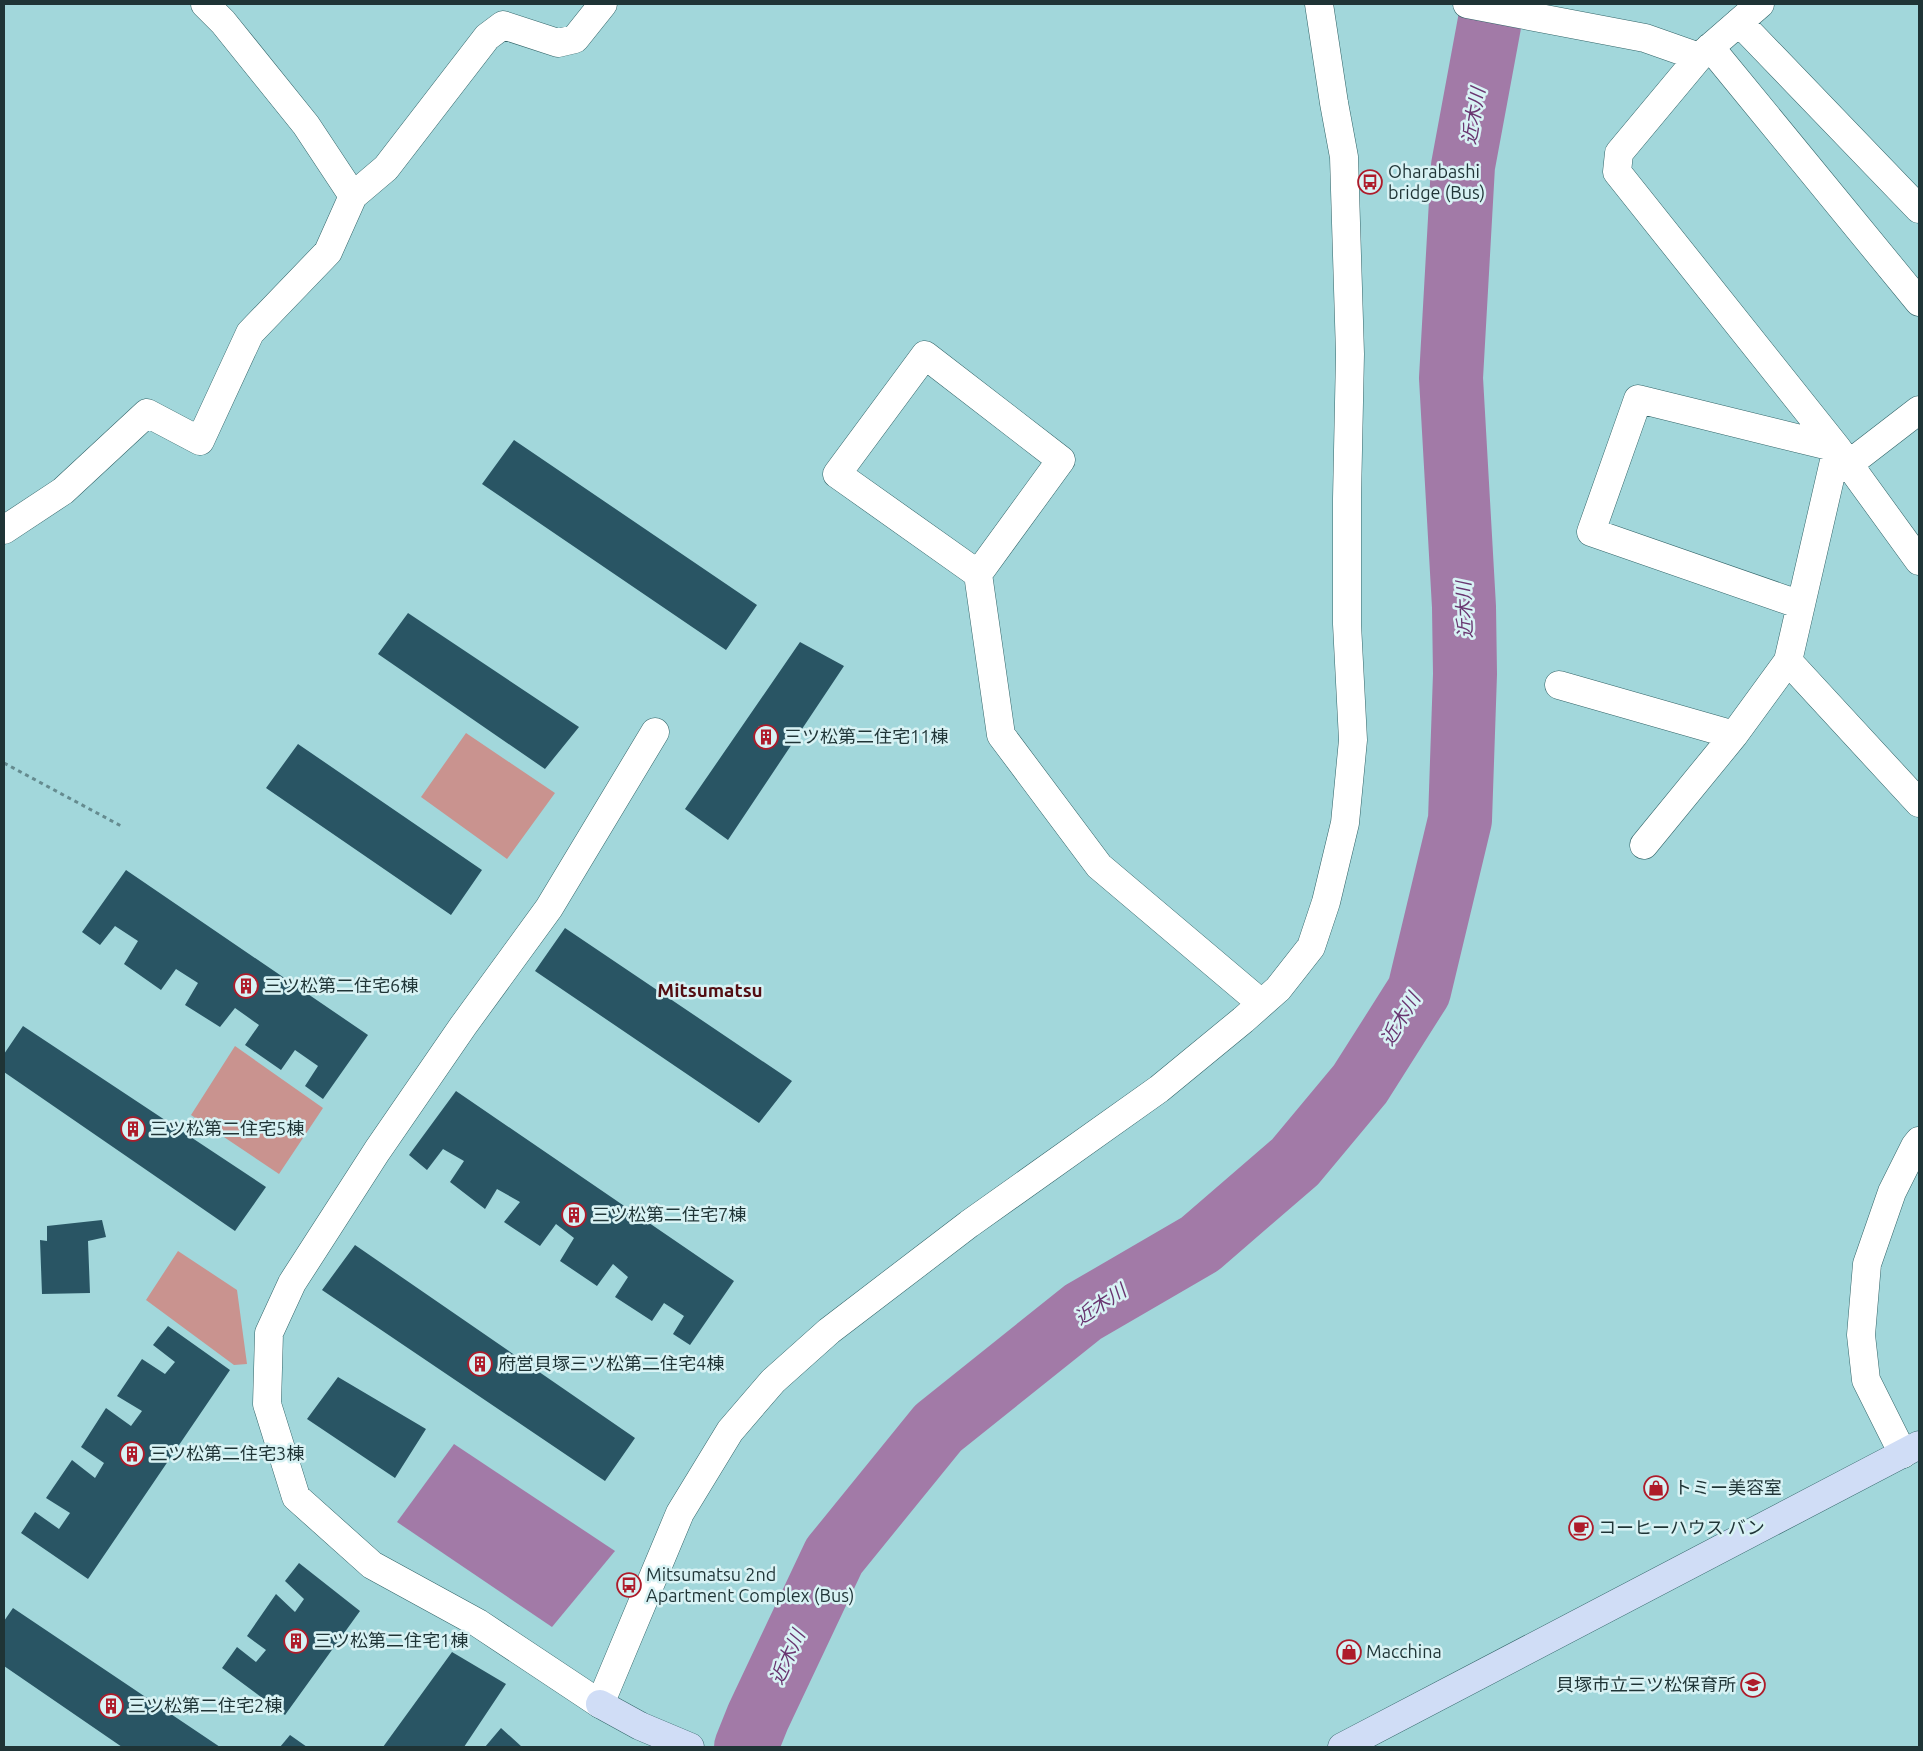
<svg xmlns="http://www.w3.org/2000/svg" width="1923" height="1751" font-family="Ubuntu,'Noto Sans JP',sans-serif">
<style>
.green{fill:#c9938f}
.water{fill:#a27aa7}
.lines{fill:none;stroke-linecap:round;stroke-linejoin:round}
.river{stroke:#a27aa7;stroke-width:64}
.building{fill:#295564}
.street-casing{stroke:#326468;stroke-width:29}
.secondary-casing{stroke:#326468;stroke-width:29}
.path{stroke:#658b8f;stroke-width:3;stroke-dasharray:4 4;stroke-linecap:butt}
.street{stroke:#fff;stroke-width:28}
.secondary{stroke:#d0ddf6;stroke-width:28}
.labels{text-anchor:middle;stroke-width:5;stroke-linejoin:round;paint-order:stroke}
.poi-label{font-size:18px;fill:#1f3436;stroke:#d8f2f4;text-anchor:start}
.water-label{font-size:19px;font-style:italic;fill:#693570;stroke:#d8f2f4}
.neighbourhood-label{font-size:19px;font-weight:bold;fill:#530e12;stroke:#d8f2f4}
</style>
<rect width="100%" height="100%" fill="#a2d7db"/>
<path class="green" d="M466 733 555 793 507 859 421 797Z
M235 1046 323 1108 279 1174 191 1115Z
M178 1251 237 1290 247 1364 234 1365 146 1300Z"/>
<path class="water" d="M454 1444 615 1551 552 1627 397 1522Z"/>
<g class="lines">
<path class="river" d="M746 1747 758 1717 834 1556 938 1428 1083 1312 1200 1244 1295 1162 1360 1084 1419 991 1460 820 1465 674 1464 607 1451 378 1463 166 1493 4"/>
</g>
<path class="building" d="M514 440 757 605 726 650 482 484Z
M408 613 579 727 545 769 378 654Z
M800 642 844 666 728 840 685 809Z
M298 744 482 870 451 915 266 788Z
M126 870 368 1035 323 1099 305 1086 318 1066 295 1050 281 1070 245 1045 259 1025 235 1008 220 1027 185 1005 198 983 176 969 161 990 124 964 138 941 115 926 100 945 82 932Z
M565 928 792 1081 759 1123 535 971Z
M23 1026 266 1187 235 1231 4 1072V1054Z
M456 1091 734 1281 690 1345 673 1334 684 1316 664 1303 652 1321 615 1297 628 1277 613 1264 597 1286 560 1261 574 1238 556 1224 540 1246 504 1222 520 1202 497 1189 485 1209 450 1182 464 1161 443 1149 427 1170 409 1155Z
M102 1220 106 1237 88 1241 90 1293 42 1294 40 1240 47 1241V1226Z
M355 1245 635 1438 605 1481 322 1290Z
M168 1326 230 1370 88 1579 21 1533 35 1512 59 1529 70 1513 46 1498 72 1460 95 1478 104 1463 81 1447 106 1408 131 1426 142 1411 117 1396 142 1359 165 1374 175 1362 153 1345Z
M338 1377 426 1429 395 1478 307 1419Z
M299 1563 360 1611 285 1715 222 1668 237 1647 256 1662 266 1650 247 1636 276 1594 295 1612 304 1599 285 1581Z
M13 1608 220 1747H122L4 1666V1621Z
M452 1652 506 1684 464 1747H383Z
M501 1728 522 1747H485Z
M290 1735 307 1747H280Z"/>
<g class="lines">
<g class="street-casing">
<path id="street" d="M205 4 223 22 306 125 353 196
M1467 4 1645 38 1699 57 1760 4
M1739 22 1919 209
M1710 47 1919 302
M1699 57 1619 153 1617 172 1837 448 1919 561
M1849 464 1919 410
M4 530 63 491 147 413 200 441 250 333 328 252 353 196 386 168 487 37 503 25 558 43 575 39 603 4
M978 574 1061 460 925 355 837 474 978 574 1001 735 1099 866 1261 1003
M1788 661 1919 803
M1559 685 1734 735
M655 732 549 908 463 1026 377 1151 292 1283 269 1333 267 1404 296 1497 372 1565 478 1623 600 1704 680 1513 730 1431 773 1381 829 1331 969 1224 1159 1089 1243 1020 1278 989 1311 947 1326 902 1345 823 1353 740 1347 624V498L1350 354 1344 157 1334 103 1319 4
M1644 845 1734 735 1788 661 1837 448 1638 399 1591 532 1801 605
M1903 1454 1866 1380 1861 1335 1867 1264 1892 1192 1915 1146 1919 1141"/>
</g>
<g class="secondary-casing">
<path id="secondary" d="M600 1704 640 1726 690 1747
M1342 1747 1919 1445"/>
</g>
<path class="path" d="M4 763 123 827"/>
<use href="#street" class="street"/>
<use href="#secondary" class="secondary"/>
</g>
<defs>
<g id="bus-ring" transform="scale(1.25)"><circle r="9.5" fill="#d8f2f4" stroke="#ae1b2a" stroke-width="1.5"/><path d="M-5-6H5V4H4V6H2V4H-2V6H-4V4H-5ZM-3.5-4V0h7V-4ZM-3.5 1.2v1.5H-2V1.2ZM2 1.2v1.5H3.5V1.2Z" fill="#ae1b2a"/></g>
<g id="building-ring" transform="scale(1.25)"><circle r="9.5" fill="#d8f2f4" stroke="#ae1b2a" stroke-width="1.5"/><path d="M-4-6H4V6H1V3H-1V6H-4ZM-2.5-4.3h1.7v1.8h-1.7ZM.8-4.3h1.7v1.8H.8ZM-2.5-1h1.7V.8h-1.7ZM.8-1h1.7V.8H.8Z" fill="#ae1b2a"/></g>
<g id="shop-ring" transform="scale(1.25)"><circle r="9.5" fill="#d8f2f4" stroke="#ae1b2a" stroke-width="1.5"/><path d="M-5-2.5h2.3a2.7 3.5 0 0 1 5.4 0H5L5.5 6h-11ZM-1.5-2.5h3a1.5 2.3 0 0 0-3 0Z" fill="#ae1b2a"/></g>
<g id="cafe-ring" transform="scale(1.25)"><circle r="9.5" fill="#d8f2f4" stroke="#ae1b2a" stroke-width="1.5"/><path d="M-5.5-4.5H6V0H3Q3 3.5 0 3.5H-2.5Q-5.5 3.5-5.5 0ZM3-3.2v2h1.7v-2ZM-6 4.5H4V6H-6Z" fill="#ae1b2a"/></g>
<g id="school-ring" transform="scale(1.25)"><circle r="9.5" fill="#d8f2f4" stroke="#ae1b2a" stroke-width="1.5"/><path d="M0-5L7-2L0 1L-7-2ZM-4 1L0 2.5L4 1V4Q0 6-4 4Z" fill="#ae1b2a"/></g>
</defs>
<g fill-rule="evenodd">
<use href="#bus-ring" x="1370" y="182"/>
<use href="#building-ring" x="766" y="737"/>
<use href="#building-ring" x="246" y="986"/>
<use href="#building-ring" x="133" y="1129"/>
<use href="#building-ring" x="574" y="1215"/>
<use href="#building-ring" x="480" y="1364"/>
<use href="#building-ring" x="132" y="1454"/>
<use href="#shop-ring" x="1656" y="1488"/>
<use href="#cafe-ring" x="1581" y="1528"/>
<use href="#bus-ring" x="629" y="1585"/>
<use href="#building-ring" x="296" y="1641"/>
<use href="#shop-ring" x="1349" y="1652"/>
<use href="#school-ring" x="1753" y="1685"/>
<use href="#building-ring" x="111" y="1706"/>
</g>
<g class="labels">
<g class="poi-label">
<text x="1388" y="178">Oharabashi<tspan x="1388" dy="21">bridge (Bus)</tspan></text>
<text x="784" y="743">三ツ松第二住宅11棟</text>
<text x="264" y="992">三ツ松第二住宅6棟</text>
<text x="150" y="1135">三ツ松第二住宅5棟</text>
<text x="592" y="1221">三ツ松第二住宅7棟</text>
<text x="498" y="1370">府営貝塚三ツ松第二住宅4棟</text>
<text x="150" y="1460">三ツ松第二住宅3棟</text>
<text x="1674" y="1494">トミー美容室</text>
<text x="1598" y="1534">コーヒーハウス バン</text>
<text x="646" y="1581">Mitsumatsu 2nd<tspan x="646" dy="21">Apartment Complex (Bus)</tspan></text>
<text x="314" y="1647">三ツ松第二住宅1棟</text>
<text x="1366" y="1658">Macchina</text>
<text x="1736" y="1691" text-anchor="end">貝塚市立三ツ松保育所</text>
<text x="128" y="1712">三ツ松第二住宅2棟</text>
</g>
<g class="water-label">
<text transform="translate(1473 116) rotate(-80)" y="7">近木川</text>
<text transform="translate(1464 610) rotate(-92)" y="7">近木川</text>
<text transform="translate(1400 1019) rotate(-59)" y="7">近木川</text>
<text transform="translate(1100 1304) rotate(-33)" y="7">近木川</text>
<text transform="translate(787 1657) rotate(-65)" y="7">近木川</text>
</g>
<g class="neighbourhood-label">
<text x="710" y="997">Mitsumatsu</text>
</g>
</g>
<rect width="1923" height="1751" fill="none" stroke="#1f3436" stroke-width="10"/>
</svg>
